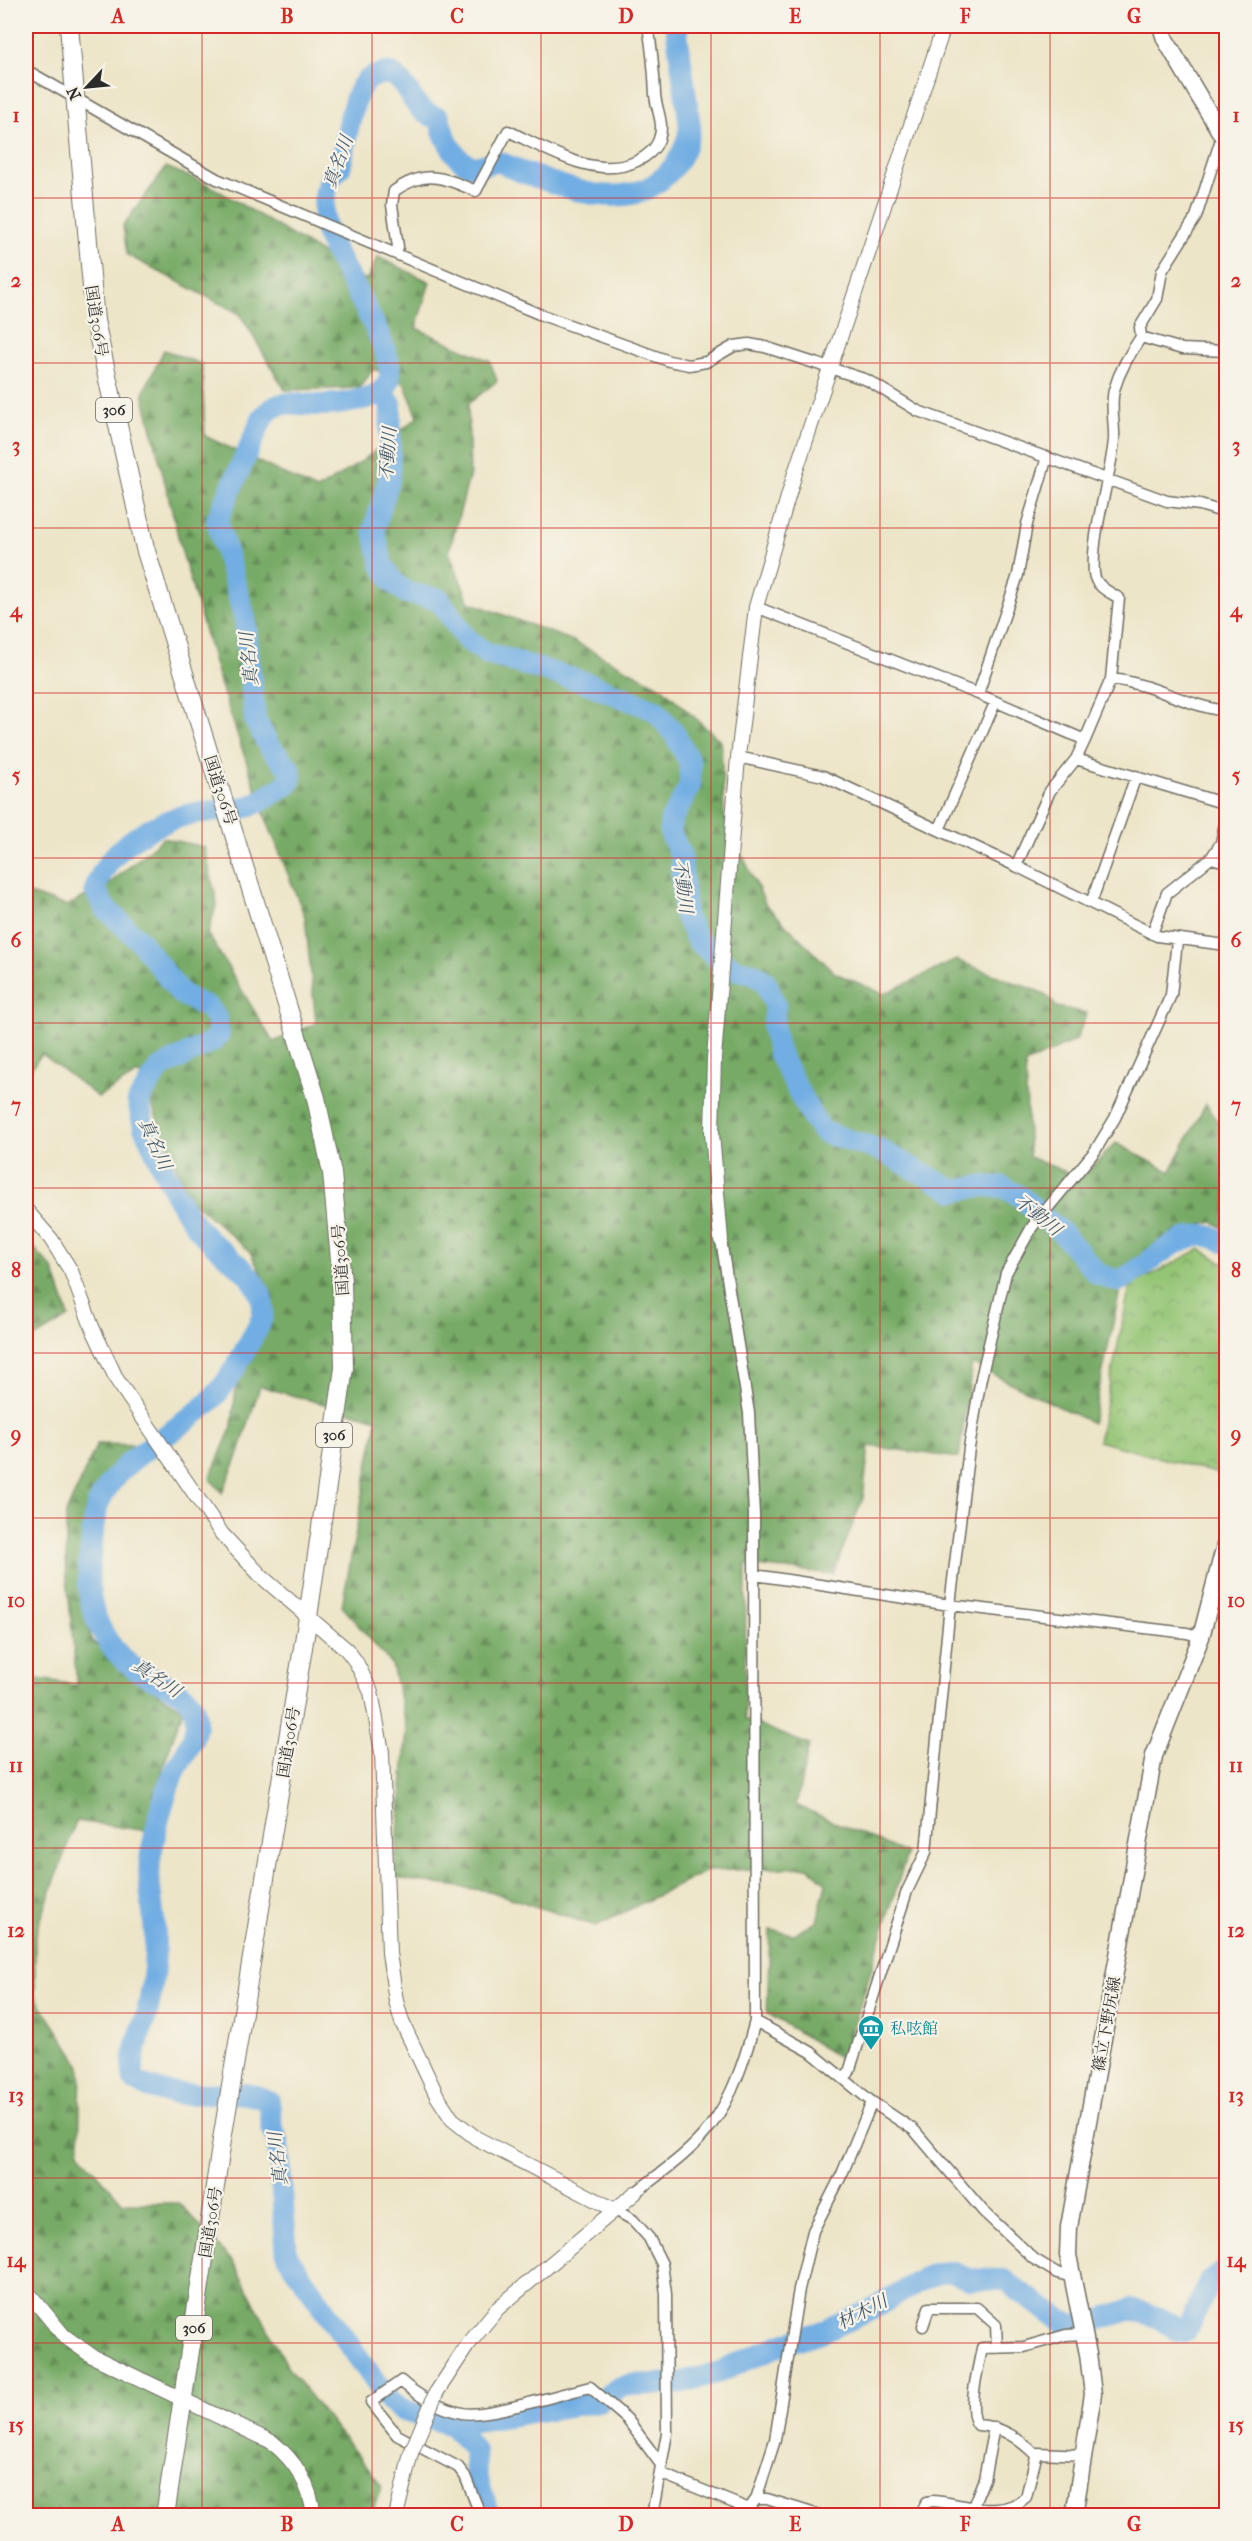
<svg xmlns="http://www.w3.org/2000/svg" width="1252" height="2541" font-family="'IM FELL French Canon','Noto Serif JP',serif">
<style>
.forest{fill:url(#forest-firs);stroke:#516a48;stroke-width:1.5}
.park{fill:url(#park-crowns);stroke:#607850;stroke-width:1.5}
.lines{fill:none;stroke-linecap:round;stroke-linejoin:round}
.river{stroke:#72aee3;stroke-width:22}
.minor-casing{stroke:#6f6c62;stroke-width:13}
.tertiary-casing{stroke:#6f6c62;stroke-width:16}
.secondary-casing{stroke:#6f6c62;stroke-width:19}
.trunk-casing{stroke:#6f6c62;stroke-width:20}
.minor{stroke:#fff;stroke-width:10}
.tertiary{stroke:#fff;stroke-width:14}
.secondary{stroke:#fff;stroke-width:16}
.trunk{stroke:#fff;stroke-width:18}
.tertiary-bridge-casing{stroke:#6f6c62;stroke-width:16;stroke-linecap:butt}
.tertiary-bridge{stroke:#fff;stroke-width:14}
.grid{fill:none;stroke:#d62828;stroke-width:1.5;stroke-opacity:0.55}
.labels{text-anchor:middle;stroke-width:4.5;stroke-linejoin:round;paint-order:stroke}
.shield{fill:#f7f3e8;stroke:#686764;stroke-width:1.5}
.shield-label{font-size:15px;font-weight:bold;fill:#2b2b2b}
.street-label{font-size:16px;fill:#2b2b2b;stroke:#f7f3e8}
.culture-label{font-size:16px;fill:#0d838f;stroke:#f7f3e8;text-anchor:start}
.water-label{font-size:18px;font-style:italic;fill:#44596b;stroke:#f7f3e8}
.neatline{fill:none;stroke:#d62828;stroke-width:2}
.grid-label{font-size:20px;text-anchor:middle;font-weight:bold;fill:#d62828}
</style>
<defs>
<pattern id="forest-firs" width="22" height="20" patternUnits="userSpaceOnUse" patternTransform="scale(1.5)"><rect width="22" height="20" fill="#7a6"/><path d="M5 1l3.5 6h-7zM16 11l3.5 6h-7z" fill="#628b54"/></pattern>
<pattern id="park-crowns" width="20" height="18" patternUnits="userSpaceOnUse" patternTransform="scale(1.5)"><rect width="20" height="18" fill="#94c575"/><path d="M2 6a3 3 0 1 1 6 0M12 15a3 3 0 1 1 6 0" fill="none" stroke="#79a060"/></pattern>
</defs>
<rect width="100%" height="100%" fill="#f7f3e8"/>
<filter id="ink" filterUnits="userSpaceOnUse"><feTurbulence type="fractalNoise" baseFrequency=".0167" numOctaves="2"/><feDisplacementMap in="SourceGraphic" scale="12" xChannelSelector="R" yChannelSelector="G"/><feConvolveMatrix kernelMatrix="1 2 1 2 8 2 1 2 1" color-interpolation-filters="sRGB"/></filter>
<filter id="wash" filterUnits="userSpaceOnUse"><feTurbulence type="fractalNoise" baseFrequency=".008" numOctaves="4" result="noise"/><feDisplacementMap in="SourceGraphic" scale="24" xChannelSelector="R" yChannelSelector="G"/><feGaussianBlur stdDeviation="1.35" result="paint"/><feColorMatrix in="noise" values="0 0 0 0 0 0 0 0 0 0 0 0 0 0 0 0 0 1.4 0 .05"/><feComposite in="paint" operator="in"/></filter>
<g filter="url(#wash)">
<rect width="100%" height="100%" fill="#ede5c8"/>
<path class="forest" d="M166 167 209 185 366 280 378 257 430 282 416 328 490 361 497 381 468 404 470 474 449 552 469 602 571 640 661 687 721 741 724 816 766 905 835 973 884 994 956 960 1045 994 1057 1007 1087 1013 1076 1040 1025 1064 1029 1157 1081 1178 1116 1143 1170 1172 1206 1104 1226 1133V1229L1213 1222 1175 1231 1125 1266 1092 1423 972 1364 959 1458 869 1446 863 1498 833 1574 746 1565 745 1719 809 1745 796 1805 907 1854 843 2060 767 2013 770 1930 794 1934 817 1922 826 1883 808 1867 707 1871 596 1926 489 1891 394 1878 407 1730 392 1665 342 1606 377 1419 260 1386 238 1456 222 1493 210 1478 232 1426 237 1376 267 1328 273 1296 250 1252 189 1198 139 1073 98 1097 42 1054 26 1075V893L67 906 109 884 163 838 204 847 217 902 208 934 273 1042 316 1023 305 917 263 811 220 683 182 552 143 393 164 350 202 364 205 436 317 490 358 464 418 417 404 383 374 369 359 388 285 390 240 314 127 255 123 226Z
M26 1239 53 1269 69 1317 26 1343Z
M97 1444 144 1445C74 1501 78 1559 91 1640L161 1696 183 1709 163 1767 148 1831 76 1821 35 1936V1996L81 2066 79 2152 123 2203H179L233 2262 290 2371 382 2486 371 2515H26V1677L77 1685 66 1568V1513Z"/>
<path class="park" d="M1200 1249 1226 1264V1476L1098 1441 1130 1286Z"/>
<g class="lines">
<path class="river" d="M381 392 391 404 389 479 374 530 382 564 393 582 407 593 439 599 466 639 486 653 587 683 655 710 674 733 690 763V786L671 820 670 832 681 856 685 915 697 940 714 955 737 970 753 973 766 982 775 1005 773 1028 778 1052 811 1115 823 1132 880 1150 954 1191 981 1186 1003 1187 1021 1197 1063 1234 1098 1274 1118 1281C1152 1267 1185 1217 1226 1243
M451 2425 588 2403 599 2401 620 2387 630 2385 680 2383 720 2372 780 2345 827 2330 869 2311 925 2278 937 2273 951 2272 969 2279 1004 2280 1061 2321 1074 2325 1091 2322 1132 2309 1160 2318 1181 2332 1186 2330 1210 2282 1226 2270
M490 2516 476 2477 475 2452 468 2442 451 2425 401 2409 389 2401 287 2256 278 2141 272 2128 269 2101C226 2081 181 2109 134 2080 128 2052 146 2027 150 1999 153 1981 155 1961 155 1943 156 1914 145 1882 151 1853 156 1830 161 1805 170 1782 177 1762 196 1744 196 1721 196 1690 161 1685 140 1672 98 1645 82 1598 91 1550 93 1536 93 1518 98 1505 118 1455 176 1436 212 1399 227 1384 239 1362 249 1343 255 1332 264 1320 263 1307 261 1274 224 1257 204 1235 176 1205 162 1163 144 1127L138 1101 159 1069 213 1041 219 1034 216 1018 209 1008 181 994 139 940 105 908 95 890C106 852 142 829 179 817 200 810 225 812 247 807 261 803 275 791 288 784L291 778 290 769 269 746 255 720 245 619 217 520 263 417C266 414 269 410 273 408 286 400 304 405 318 405 337 405 376 401 387 385 404 361 340 266 329 240 321 220 321 181 340 168 345 147 350 108 359 91 365 78 385 67 397 78 415 94 411 111 439 118 443 133 452 156 467 164 479 171 486 161 498 162 504 163 512 168 519 171 561 185 614 211 655 184 676 170 686 151 690 127L676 26"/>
</g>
</g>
<g filter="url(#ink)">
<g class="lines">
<g class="minor-casing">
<path id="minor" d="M26 70 217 179 539 314 669 361 689 365 706 362 734 346 749 344 765 347 867 380 918 411 1167 501 1200 505 1226 513
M396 253 398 247 392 205 394 191C426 169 442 177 476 191L508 131C545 148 596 181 637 161 646 157 656 149 659 139 665 123 656 110 655 94 654 71 652 49 648 26
M1141 337 1140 327 1157 299 1162 271 1196 217 1222 136
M1226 351 1182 349 1141 337C1130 354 1120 369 1114 390 1110 407 1115 424 1114 440 1110 482 1091 532 1094 573 1095 586 1109 592 1119 598L1111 679 1085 740 1076 759 1050 791 1016 866 1157 936 1226 945
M756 607 978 694 1085 740
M1111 679C1152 683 1186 706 1226 711
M978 694 1018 575 1027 524 1047 457
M738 757 823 776 1016 866
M1076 759 1226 804
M1226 818 1221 843 1211 858 1226 862
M939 830 995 703
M1091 903 1136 776
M1152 934 1167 893 1211 858
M755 1575 950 1605 1187 1633 1201 1637
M755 2021 811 2052 872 2102 914 2130 983 2211 1034 2259 1057 2273 1073 2277
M844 2079 849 2072 907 1891 926 1852 950 1605 969 1448 981 1378 1006 1273 1032 1227 1095 1151 1115 1118 1171 995 1177 941
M635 2193C660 2173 689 2154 709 2128 733 2097 745 2059 755 2021L754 1515 749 1413 721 1240
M615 2210 633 2220 649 2238 662 2264 666 2294 667 2433 652 2516
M923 2326 929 2308H977L996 2325 997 2348
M1037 2456C1019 2439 1004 2427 978 2425 966 2411 979 2366 982 2348L1024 2347 1066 2335 1084 2334
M660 2473 749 2509 756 2499 775 2440 799 2289 813 2231 842 2174 872 2102
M756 2499H767L822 2516
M972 2509 984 2479 994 2427
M481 2516 465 2476 458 2467 397 2435 371 2402 401 2381C416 2395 441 2409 462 2413 485 2418 564 2393 590 2387L627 2419 662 2466
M920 2516 927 2502 933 2501C964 2503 999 2521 1026 2497L1037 2453 1085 2455"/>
</g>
<g class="tertiary-casing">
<path id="tertiary" d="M26 1210 51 1239 71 1271 92 1327 117 1380 222 1534 262 1577 347 1650 356 1662 371 1692 382 1752 389 1953 396 2001 402 2022 437 2096 452 2119 476 2138 615 2210
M721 1240 712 1133 714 1058 738 757 756 607 795 473 944 26
M26 2290 64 2336 92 2356 272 2442C296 2462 310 2484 314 2516
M436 2393 467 2346 497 2309 635 2193
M396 2516 411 2453"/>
</g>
<g class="secondary-casing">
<path id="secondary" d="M1161 26 1165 39 1226 142
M1074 2516 1093 2394 1088 2354 1068 2255 1069 2227 1154 1756 1201 1637 1226 1541"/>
</g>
<g class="trunk-casing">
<path id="trunk" d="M69 26 95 321 145 548 316 1098 332 1173 342 1282 344 1368 308 1617 222 2140 165 2516"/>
</g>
<use href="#minor" class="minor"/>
<use href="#tertiary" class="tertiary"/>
<use href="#secondary" class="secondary"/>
<use href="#trunk" class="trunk"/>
<g class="tertiary-bridge-casing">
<path id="tertiary-bridge" d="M411 2453 436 2393"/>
</g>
<use href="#tertiary-bridge" class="tertiary-bridge"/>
</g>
</g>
<path class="grid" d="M202 26V2516M372 26V2516M541 26V2516M711 26V2516M880 26V2516M1050 26V2516M26 198H1226M26 363H1226M26 528H1226M26 693H1226M26 858H1226M26 1023H1226M26 1188H1226M26 1353H1226M26 1518H1226M26 1683H1226M26 1848H1226M26 2013H1226M26 2178H1226M26 2343H1226"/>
<defs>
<g id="museum-pin" transform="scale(1.35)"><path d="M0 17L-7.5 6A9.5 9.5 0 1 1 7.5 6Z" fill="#0f9aa8" stroke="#f7f3e8"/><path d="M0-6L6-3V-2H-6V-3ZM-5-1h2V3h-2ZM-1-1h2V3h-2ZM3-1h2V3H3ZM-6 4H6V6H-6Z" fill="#fff"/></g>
</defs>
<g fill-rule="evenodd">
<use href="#museum-pin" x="871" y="2028"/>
</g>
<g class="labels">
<g class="shield">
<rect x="96" y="398" width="36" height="24" rx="4.5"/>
<rect x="316" y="1423" width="36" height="24" rx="4.5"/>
<rect x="176" y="2316" width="36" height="24" rx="4.5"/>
</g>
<g class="shield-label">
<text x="114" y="415">306</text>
<text x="334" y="1440">306</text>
<text x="194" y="2333">306</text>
</g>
<g class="street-label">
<text transform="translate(97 321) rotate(81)" y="6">国道306号</text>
<text transform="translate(221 790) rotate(72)" y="6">国道306号</text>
<text transform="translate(340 1260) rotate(-94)" y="6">国道306号</text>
<text transform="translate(288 1742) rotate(-81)" y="6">国道306号</text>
<text transform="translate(1106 2024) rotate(-80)" y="6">篠立下野尻線</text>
<text transform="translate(210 2222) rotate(-81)" y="6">国道306号</text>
</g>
<g class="culture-label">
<text x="890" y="2034">私呟館</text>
</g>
<g class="water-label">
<text transform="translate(338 162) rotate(-70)" y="6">真名川</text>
<text transform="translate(388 454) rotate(-86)" y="6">不動川</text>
<text transform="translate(249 659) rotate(-96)" y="6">真名川</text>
<text transform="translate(683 886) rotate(83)" y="6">不動川</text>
<text transform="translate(155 1144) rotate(65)" y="6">真名川</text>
<text transform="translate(1038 1215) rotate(39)" y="6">不動川</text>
<text transform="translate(157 1678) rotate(34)" y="6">真名川</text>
<text transform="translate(278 2159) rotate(-97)" y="6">真名川</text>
<text transform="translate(862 2312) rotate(-27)" y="6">材木川</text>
</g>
</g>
<rect width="1252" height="2541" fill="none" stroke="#f7f3e8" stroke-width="66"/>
<g transform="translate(87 87) rotate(244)" stroke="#f7f3e8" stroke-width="4.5" paint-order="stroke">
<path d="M0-4.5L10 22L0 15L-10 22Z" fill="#2b2b2b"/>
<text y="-9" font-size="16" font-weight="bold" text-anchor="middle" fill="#2b2b2b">N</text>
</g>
<rect x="33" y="33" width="1186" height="2475" class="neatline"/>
<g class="grid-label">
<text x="118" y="23">A</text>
<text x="287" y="23">B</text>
<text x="457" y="23">C</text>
<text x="626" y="23">D</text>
<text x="795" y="23">E</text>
<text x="965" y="23">F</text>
<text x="1134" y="23">G</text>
<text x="16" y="122">1</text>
<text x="1236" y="122">1</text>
<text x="16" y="287">2</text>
<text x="1236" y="287">2</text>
<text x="16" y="452">3</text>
<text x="1236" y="452">3</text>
<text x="16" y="617">4</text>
<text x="1236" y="617">4</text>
<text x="16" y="782">5</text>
<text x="1236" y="782">5</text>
<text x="16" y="947">6</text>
<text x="1236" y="947">6</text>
<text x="16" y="1112">7</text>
<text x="1236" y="1112">7</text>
<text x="16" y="1277">8</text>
<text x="1236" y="1277">8</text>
<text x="16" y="1442">9</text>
<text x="1236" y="1442">9</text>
<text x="16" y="1607">10</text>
<text x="1236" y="1607">10</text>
<text x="16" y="1772">11</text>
<text x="1236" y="1772">11</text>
<text x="16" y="1937">12</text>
<text x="1236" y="1937">12</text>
<text x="16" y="2102">13</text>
<text x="1236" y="2102">13</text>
<text x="16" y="2267">14</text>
<text x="1236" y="2267">14</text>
<text x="16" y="2432">15</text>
<text x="1236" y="2432">15</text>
<text x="118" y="2531">A</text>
<text x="287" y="2531">B</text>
<text x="457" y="2531">C</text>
<text x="626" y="2531">D</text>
<text x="795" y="2531">E</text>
<text x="965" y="2531">F</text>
<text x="1134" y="2531">G</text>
</g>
</svg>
